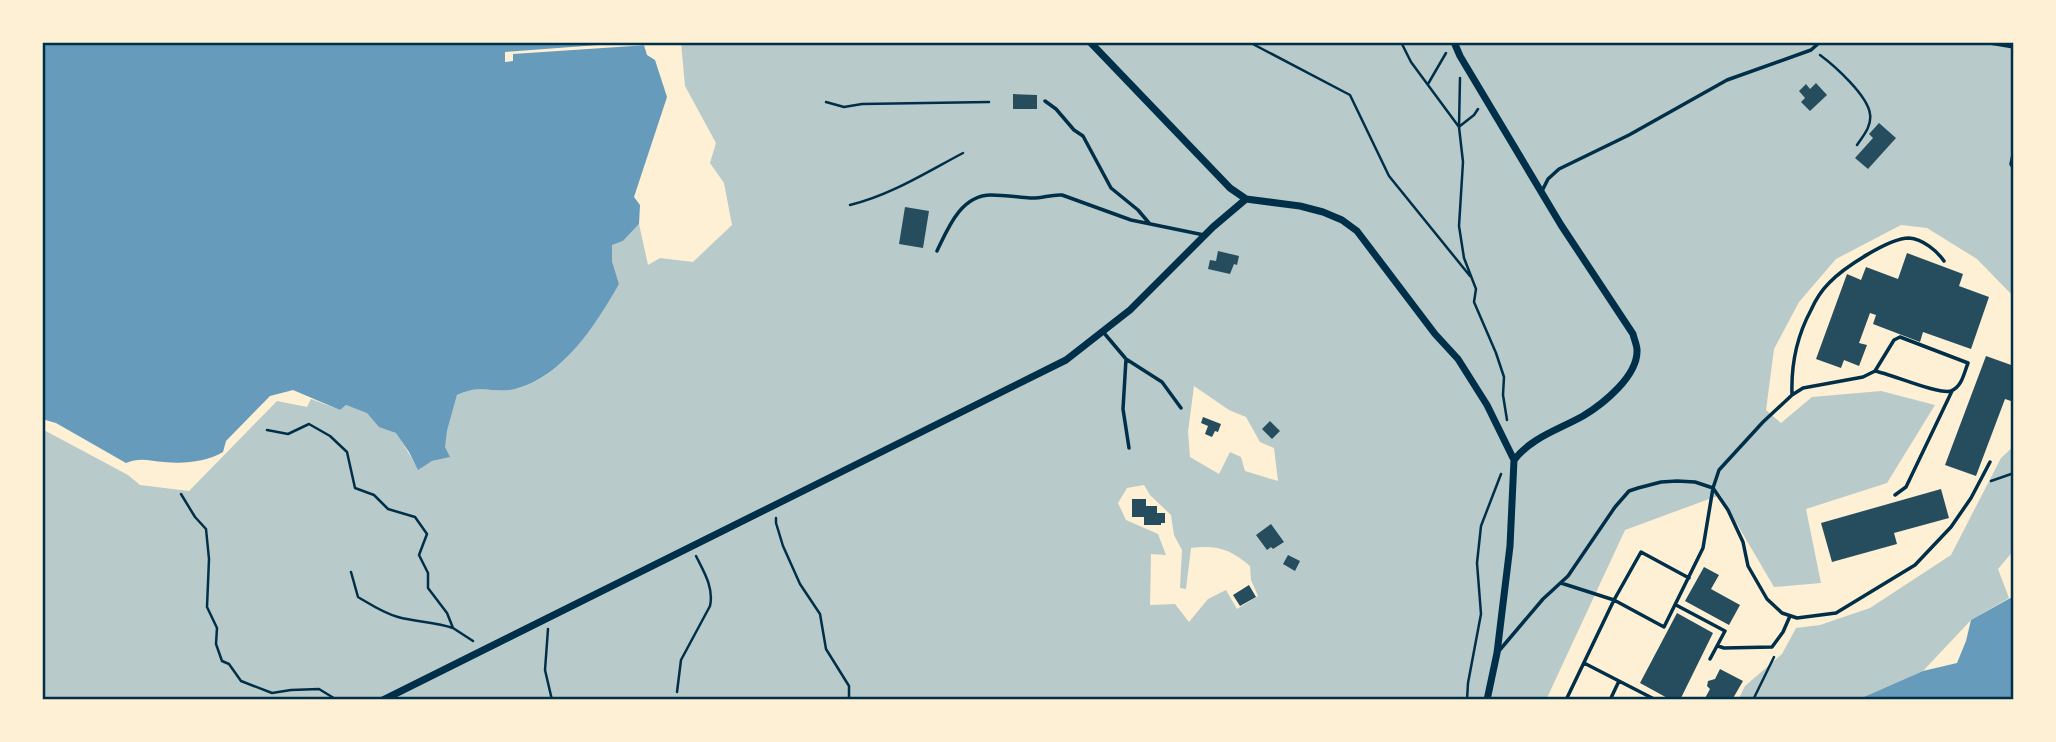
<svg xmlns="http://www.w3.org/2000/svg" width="2056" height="742" font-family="'PT Sans Narrow',sans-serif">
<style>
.green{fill:#b9caca;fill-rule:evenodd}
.water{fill:#669bbc}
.pier{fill:#fdf0d5}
.building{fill:#264d5e}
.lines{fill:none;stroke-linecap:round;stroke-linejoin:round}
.path{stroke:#003049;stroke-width:2.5}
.service{stroke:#003049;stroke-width:3.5}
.minor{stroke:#003049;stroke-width:7}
.neatline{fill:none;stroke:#003049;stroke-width:2.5}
</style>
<rect width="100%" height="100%" fill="#fdf0d5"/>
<path class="green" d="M681 42H2014V297L1977 259 1927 228 1901 225 1836 259 1799 302 1774 349 1766 410 1781 423 1812 397 1881 391 1935 405 1887 483 1806 509 1821 583 1774 587 1720 495 1625 530 1546 700H681L672 697 647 700H42V429L128 475 140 485 189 491 277 401 307 407 311 399 340 410 346 405 389 420 418 469 432 461 449 457 444 447 447 431 457 395C482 383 493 394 515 389 565 377 593 324 619 284L612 261V244L623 241 639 224 648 265 660 258 693 262 732 225 724 183 710 163 716 143 685 86ZM1194 386 1229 410 1246 417 1260 442 1274 448 1278 481 1245 471 1241 457 1230 452 1219 474 1190 457 1188 432ZM1144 485 1150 495 1171 515 1174 535 1182 550 1180 588 1186 589 1191 548C1217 545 1230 549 1250 566L1251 580 1258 596 1237 609 1226 590 1208 599 1189 622 1175 604 1150 605 1151 554 1166 555 1158 534 1126 520 1118 503 1127 488Z
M2014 446V550L1998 569 2009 598 1971 620 1923 671 1857 700H1738L1745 686 1782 654 1796 628 1820 625 1870 608 1951 555 2001 458Z"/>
<path class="water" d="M42 42H643L647 55 655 60 667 97 634 197 640 205 639 224 623 241 612 245V261L619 284C596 324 563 377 515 389 493 394 482 383 457 395L447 431 445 447 450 457 432 461 418 470 409 452 396 433 379 427 367 413 346 405 340 410 293 390 270 396 226 441 223 452C206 462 184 464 164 462 150 461 140 457 126 463L56 423 42 419Z
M2014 596V700H1857L1923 671 1957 663 1966 641 1971 620Z"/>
<path class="pier" d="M638 42H647L648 45 513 54V61L505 62V52Z"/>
<path class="building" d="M1816 83 1827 95 1810 111 1801 102 1805 98 1799 91 1806 84 1810 89Z
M1013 94 1037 95V109H1013Z
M1879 123 1896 138 1868 169 1855 158 1873 138 1869 134Z
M905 207 929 211 923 248 899 244Z
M1218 251 1239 256 1237 265 1234 264 1230 274 1208 269 1210 260 1216 261Z
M1907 253 1963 274 1959 286 1989 297 1971 349 1923 332 1920 342 1873 324 1876 315 1870 313 1859 343 1867 345 1859 366 1844 360 1841 368 1816 359 1847 274 1861 280 1866 267 1898 279Z
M1986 356 2014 366V375L2011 383 2014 384V402L2005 399 1976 476 1945 465Z
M1203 417 1221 424 1218 432 1215 431 1212 437 1205 434 1208 426 1201 423Z
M1270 421 1280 431 1272 439 1262 429Z
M1941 489 1949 518 1894 533 1897 544 1832 562 1821 523Z
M1132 499H1146V506H1157V513H1165V523H1161V525H1144V517H1132Z
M1271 524 1284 542 1273 549 1271 547 1267 550 1256 535Z
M1288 555 1300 561 1295 571 1283 564Z
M1704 567 1719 575 1711 589 1740 605 1729 625 1685 601Z
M1249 585 1256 597 1240 606 1233 595Z
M1677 613 1713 633 1680 700H1671L1640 683Z
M1720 669 1743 681 1732 700H1704L1710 689 1707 686 1708 681 1715 679Z"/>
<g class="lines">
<path class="path" d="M1249 42 1350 95 1389 176 1470 276
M1401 42 1411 62 1459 127 1463 162 1459 226 1464 258 1476 289 1474 302 1496 353 1504 377 1503 395 1507 420
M1820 55C1835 66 1868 96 1870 114 1872 126 1863 136 1857 145
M1428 84 1446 53
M826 102 844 107 862 104 989 102
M1460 126 1474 115 1478 109
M1459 127 1460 78
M850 205C891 195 927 172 963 153
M267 430 288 434 309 424 330 436 347 452 355 488 374 495 388 509 415 517 427 534 419 555 428 573V588L447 613 453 628 473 641
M1991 481 2014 473
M181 494 195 517 206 529 209 559 207 607 217 628 216 644 222 661 229 664 241 681 272 693 291 690 319 689 337 700
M776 518V523L783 546 800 584 820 614 826 649 849 686V700
M351 572 358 597C370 604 383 613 398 617 416 622 435 622 453 628
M548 629 545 670 552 700
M677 692 681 660 710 606C714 588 704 572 696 556
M1467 700 1468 683 1481 614 1477 563 1481 526 1501 474
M1753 700 1774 657"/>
<path class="service" d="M1984 42 2014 47
M1045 101 1056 109 1074 130 1083 136 1111 188 1138 210 1149 223
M2014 150 2011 164 2014 169
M1542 191 1548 179 1559 169 1629 135 1727 80 1811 50 1820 42
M937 251C948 228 961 195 991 195 1004 195 1017 197 1030 198 1041 199 1051 194 1062 195L1131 220 1204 235
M1104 333 1126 359 1162 382 1181 408
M1126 359 1123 409 1129 448
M1792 394C1791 364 1797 336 1811 310 1815 301 1822 290 1829 283 1843 268 1889 238 1909 238 1923 239 1937 251 1944 261
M1895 495 1906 487 1952 391
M1561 583 1614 600 1641 552 1689 578
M1676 605 1725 631 1710 659
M1718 646 1724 648 1772 647 1783 632 1790 616
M1498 652 1543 599 1568 576 1615 507 1629 491 1638 488 1661 482 1677 481 1695 482 1713 488 1728 510 1743 542 1748 566 1767 599 1782 613 1797 618 1836 613 1915 565 1951 527 1971 498 1990 462
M1584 663 1619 681 1610 700
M1619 681 1656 700
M1566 700 1614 600 1664 627 1703 548 1713 488 1719 470 1763 422 1792 395 1803 388 1863 377 1875 371 1894 340 1900 337 1968 363C1964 373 1962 387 1951 391 1939 395 1891 374 1875 371"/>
<path class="minor" d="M1090 42 1230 188 1246 199 1300 206 1323 212 1342 220 1357 231 1435 334 1458 359 1487 405 1514 460 1510 546 1497 653 1487 700
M1454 42 1460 56 1561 225 1633 334C1634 339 1637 345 1637 350 1638 376 1603 404 1583 416 1558 430 1532 437 1514 460
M383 700 1066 360 1130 310 1213 227 1246 199"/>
</g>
<rect width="2056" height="742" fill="none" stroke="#fdf0d5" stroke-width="88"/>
<rect x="44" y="44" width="1968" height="654" class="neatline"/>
</svg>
